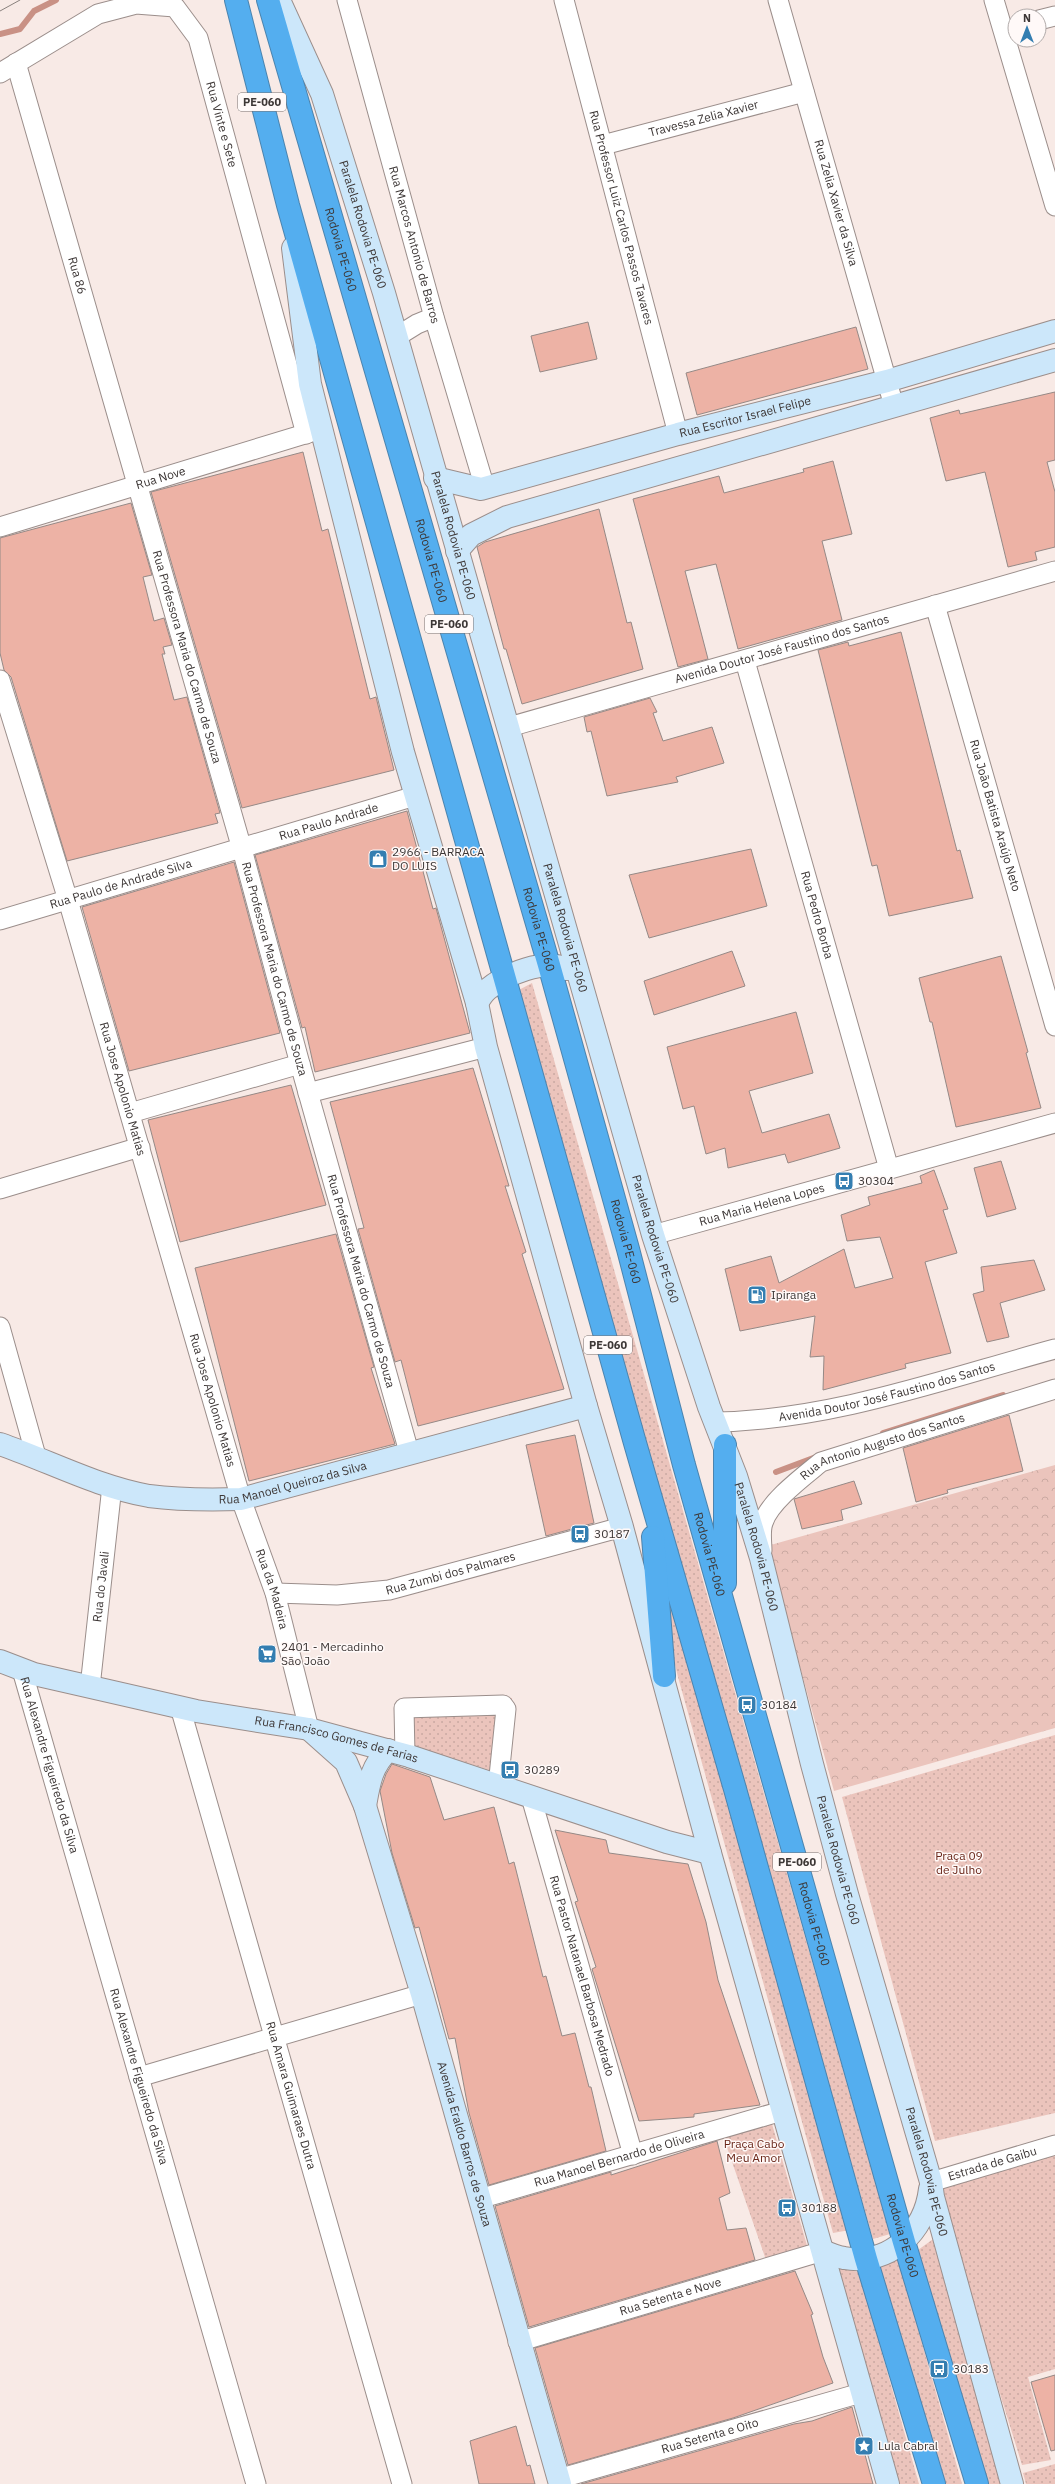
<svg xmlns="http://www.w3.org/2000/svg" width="1055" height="2484" font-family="'IBM Plex Sans',sans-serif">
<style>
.grass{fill:url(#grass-dots)}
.forest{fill:url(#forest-crowns)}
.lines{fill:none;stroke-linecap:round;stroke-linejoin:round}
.stream{stroke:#c99185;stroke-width:6}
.building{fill:#edb2a5;stroke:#958986}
.street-casing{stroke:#9b8e8b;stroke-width:21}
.secondary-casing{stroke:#9b8e8b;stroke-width:24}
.highway-casing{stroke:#4c84ae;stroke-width:24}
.street{stroke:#fff;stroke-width:19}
.secondary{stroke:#cce7fa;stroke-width:22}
.highway{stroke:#54aeef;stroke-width:22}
.tram{stroke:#89807d;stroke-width:1}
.labels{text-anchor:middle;stroke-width:3;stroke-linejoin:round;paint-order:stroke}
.shield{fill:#fff9f8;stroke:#777170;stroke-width:1}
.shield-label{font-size:11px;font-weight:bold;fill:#3d3736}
.street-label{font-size:12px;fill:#3d3736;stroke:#fff9f8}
.poi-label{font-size:12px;fill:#3d3736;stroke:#fff9f8;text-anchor:start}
.park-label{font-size:12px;fill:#6a2619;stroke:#fff9f8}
</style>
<defs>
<pattern id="grass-dots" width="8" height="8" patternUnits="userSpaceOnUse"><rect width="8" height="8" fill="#ebc4bc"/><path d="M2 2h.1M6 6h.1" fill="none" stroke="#caa9a2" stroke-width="1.8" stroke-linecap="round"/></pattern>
<pattern id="forest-crowns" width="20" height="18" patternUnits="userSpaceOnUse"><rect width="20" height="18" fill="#ebc4bc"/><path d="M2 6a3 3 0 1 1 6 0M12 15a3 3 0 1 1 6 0" fill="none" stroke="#caa9a2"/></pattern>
</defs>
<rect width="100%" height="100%" fill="#f8eae6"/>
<path class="grass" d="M532 983 890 2234 873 2239 515 992Z
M664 1579 850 2230 833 2233 678 1677 658 1595Z
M512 1698V1744L508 1776 401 1742V1706Z
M1055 1735V2113L935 2141 842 1797Z
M770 2117 808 2249 766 2260 722 2133Z
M1055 2154V2369L1028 2377 1051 2460 1022 2465 936 2186Z
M936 2237 1005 2484H984L918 2250Z
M897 2255 962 2484H940L877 2265Z
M836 2268 859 2272 919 2484H896Z
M1055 2464V2484H1026L1023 2473Z"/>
<path class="forest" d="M1055 1465V1728L834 1791 767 1546Z"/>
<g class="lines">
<path class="stream" d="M0 34 20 29 34 11 56 0
M883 1433 1003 1395
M776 1472 816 1457"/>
</g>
<path class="building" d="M588 322 597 359 540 372 531 336Z
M856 327 868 369 697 415 686 373Z
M1055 392V460L1047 462 1055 492V547L1035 552 1037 560 1008 567 985 472 946 481 930 418 959 410 960 414Z
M303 452 322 531 328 529 370 699 376 697 394 770 242 808 151 492Z
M833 461 852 534 822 541 842 620 738 649 716 564 685 571 708 659 678 667 633 499 719 476 724 493 804 472 803 469Z
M131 503 152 575 143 577 154 621 164 618 172 645 163 647 165 654H162L174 700 187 697 220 813 215 814 218 823 67 861 11 677 4 670 0 653V538Z
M599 509 627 623 631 622 643 669 522 704 506 649H504L477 547 485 542Z
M901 632 957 851 960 850 973 898 889 916 877 865 872 866 818 650 848 642 849 646Z
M650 698 657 712 653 713 663 741 712 727 724 763 676 777 678 782 607 796 591 731 587 732 584 717Z
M407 811 433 909 436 908 470 1033 315 1072 305 1027 302 1028 255 855Z
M751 849 767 906 649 938 629 875Z
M234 862 280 1033 129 1071 82 907Z
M732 951 745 986 654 1015 644 981Z
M1001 956 1028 1052 1026 1053 1041 1108 956 1127 932 1022H930L919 978Z
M796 1012 813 1073 749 1091 762 1133 829 1114 840 1148 788 1163 785 1154 728 1168 725 1148 706 1154 694 1106 683 1109 667 1047Z
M473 1068 509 1186H505L526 1252 522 1254 564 1389 418 1426 401 1360 395 1362 358 1229 364 1228 330 1102Z
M291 1085 326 1205 180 1242 148 1120Z
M1001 1161 1016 1209 987 1217 974 1168Z
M934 1170 948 1209 943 1210 957 1253 925 1262 951 1353 905 1364 906 1368 823 1390 824 1356 810 1357 815 1316 740 1331 725 1269 771 1256 779 1283 844 1249 855 1288 893 1278 880 1237 847 1241 841 1215 870 1205 868 1197 922 1183 920 1176Z
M336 1234 374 1367 371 1368 395 1444 249 1481 195 1268Z
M1034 1260 1045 1290 1000 1303 1009 1337 987 1342 973 1294 984 1291 981 1267Z
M1009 1415 1023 1471 947 1490 948 1493 916 1502 903 1448Z
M575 1435 594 1523 546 1536 526 1445Z
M854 1481 862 1504 841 1510 843 1520 802 1529 794 1499Z
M392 1764 430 1777 444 1820 494 1807 509 1864 514 1862 543 1977 546 1976 562 2036 575 2033 589 2087H591L606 2151 489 2185 469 2113 455 2038 449 2039 419 1927 415 1928 392 1853 380 1791 386 1774Z
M555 1830 606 1840 609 1853 688 1864 706 1922 718 1980 760 2105 694 2114V2117L639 2121 592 1969 596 1967 575 1902 578 1901Z
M717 2141 730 2193 719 2198 727 2230 746 2228 755 2260 529 2327 495 2206 611 2172V2175Z
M795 2271 813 2314 811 2315 823 2357 833 2383 733 2418 568 2465 535 2348Z
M1055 2375V2450L1051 2451 1031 2382Z
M852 2407 873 2484H581L794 2424 812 2421Z
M516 2426 527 2466 530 2465 535 2484H479L470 2441Z"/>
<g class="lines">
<g class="street-casing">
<g id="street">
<path id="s1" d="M347 0 434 317 485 488"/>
<path id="s2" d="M564 0 678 434"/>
<path id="s3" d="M778 0 894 406"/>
<path d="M994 0 1055 206"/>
<path d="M1039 20 1055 16"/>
<path id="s4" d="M16 63 242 849 300 1064 409 1452"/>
<path id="s5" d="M0 73 98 14 136 4 175 7 198 38 306 434"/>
<path id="s6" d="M603 145 804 92"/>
<path d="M396 337 417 324 434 317"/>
<path id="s7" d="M0 527 318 430"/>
<path id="s8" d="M935 605 1055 1026"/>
<path id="s9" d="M745 661 889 1169"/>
<path id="s10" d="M0 680 68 900 241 1499 275 1593 309 1729"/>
<path id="s11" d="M509 727 1055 571"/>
<path id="s12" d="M0 920 415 796"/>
<path d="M308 1093 486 1047"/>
<path d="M130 1113 300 1064"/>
<path d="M0 1189 140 1147"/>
<path id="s13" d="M653 1235 1055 1123"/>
<path d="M0 1327 36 1456"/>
<path id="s14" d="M716 1422C832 1420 944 1379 1055 1349"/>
<path id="s15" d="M762 1551C762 1543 760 1531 763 1523 769 1502 804 1476 821 1462L1055 1389"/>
<path id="s16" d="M275 1593 337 1595 389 1590 622 1527"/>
<path id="s17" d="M22 1670 256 2484"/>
<path id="s18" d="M90 1687 112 1486"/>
<path id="s19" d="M180 1707 402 2484"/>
<path d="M405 1755 404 1708 503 1705 506 1709 498 1786"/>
<path id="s20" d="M531 1797 633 2155"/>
<path d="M139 2077 422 1994"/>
<path id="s21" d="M931 2182 1055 2145"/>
<path id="s22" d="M479 2199 782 2111"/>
<path id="s23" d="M518 2342 823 2251"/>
<path id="s24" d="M558 2479 861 2393"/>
</g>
</g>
<g class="secondary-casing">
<g id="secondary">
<path id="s25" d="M279 0 322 94 384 293 653 1235 709 1407 736 1476 761 1558 812 1764 847 1894 931 2182 933 2197 1012 2484"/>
<path d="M293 248 310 384 403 752 477 1003 486 1047 586 1406 622 1527 710 1853 888 2484"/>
<path id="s26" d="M435 478 481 489 678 434 887 381 1055 331"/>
<path d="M457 551 471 535 507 517 1055 360"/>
<path d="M477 1003C480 998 484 992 488 989 508 973 543 959 567 969"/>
<path id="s27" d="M0 1444C49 1461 98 1487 149 1496 180 1500 210 1500 241 1499L586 1406"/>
<path id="s28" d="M0 1661 34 1674 196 1711 309 1729 409 1756 667 1842 710 1853"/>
<path id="s29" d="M309 1729 346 1762 365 1806 422 1994 560 2484"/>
<path d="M365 1806C369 1783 371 1767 388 1750"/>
<path d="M823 2251C830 2254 837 2257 844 2258 889 2266 925 2232 930 2189"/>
</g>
</g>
<g class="highway-casing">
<g id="highway">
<path d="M236 0 288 205 635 1443 735 1789 866 2259 934 2484"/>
<path id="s30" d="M268 0 549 965 628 1249 684 1465 904 2242 977 2484"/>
<path d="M725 1445V1583"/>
<path d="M653 1537 664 1676"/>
</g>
</g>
<use href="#street" class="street"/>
<use href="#secondary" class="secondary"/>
<use href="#highway" class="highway"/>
<path class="tram" d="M0 11 20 0"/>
</g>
<defs>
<g id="shop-square" transform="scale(1)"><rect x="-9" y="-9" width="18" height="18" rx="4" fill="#347eb1" stroke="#fff9f8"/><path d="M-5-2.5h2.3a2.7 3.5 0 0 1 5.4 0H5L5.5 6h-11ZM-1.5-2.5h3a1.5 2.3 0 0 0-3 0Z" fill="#fff"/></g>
<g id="bus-square" transform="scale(1)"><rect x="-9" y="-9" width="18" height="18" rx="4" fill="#347eb1" stroke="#fff9f8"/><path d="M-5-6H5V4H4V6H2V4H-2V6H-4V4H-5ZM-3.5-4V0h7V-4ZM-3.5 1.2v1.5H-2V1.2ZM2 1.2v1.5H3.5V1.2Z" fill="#fff"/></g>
<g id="fuel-square" transform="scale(1)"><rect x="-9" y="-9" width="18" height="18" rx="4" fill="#347eb1" stroke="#fff9f8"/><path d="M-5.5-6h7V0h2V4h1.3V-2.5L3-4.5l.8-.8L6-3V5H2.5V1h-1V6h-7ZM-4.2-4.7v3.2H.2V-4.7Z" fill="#fff"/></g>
<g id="supermarket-square" transform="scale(1)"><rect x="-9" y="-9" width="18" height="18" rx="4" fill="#347eb1" stroke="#fff9f8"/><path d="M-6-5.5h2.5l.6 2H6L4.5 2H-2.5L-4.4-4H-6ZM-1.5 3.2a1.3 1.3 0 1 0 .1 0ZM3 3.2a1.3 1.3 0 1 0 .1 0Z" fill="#fff"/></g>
<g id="sight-square" transform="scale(1)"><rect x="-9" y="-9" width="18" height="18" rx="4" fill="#347eb1" stroke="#fff9f8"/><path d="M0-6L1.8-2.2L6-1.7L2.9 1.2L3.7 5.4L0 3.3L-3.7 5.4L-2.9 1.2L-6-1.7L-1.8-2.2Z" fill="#fff"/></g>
</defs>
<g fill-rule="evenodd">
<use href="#shop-square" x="378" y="859"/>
<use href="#bus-square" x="844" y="1181"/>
<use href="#fuel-square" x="757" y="1295"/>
<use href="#bus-square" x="580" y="1534"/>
<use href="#supermarket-square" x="267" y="1654"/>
<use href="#bus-square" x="747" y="1705"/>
<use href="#bus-square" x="510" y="1770"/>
<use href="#bus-square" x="787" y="2208"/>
<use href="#bus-square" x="939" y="2369"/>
<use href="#sight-square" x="864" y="2446"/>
</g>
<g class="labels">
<g class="shield">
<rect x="238" y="93" width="48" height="18" rx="3"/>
<rect x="425" y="615" width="48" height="18" rx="3"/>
<rect x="584" y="1336" width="48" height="18" rx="3"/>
<rect x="773" y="1853" width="48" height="18" rx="3"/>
</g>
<g class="shield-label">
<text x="262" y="106">PE-060</text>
<text x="449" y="628">PE-060</text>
<text x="608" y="1349">PE-060</text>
<text x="797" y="1866">PE-060</text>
</g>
<g class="street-label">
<text dy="4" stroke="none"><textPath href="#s6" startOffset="104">Travessa Zelia Xavier</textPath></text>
<text dy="4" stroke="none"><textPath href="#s5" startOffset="321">Rua Vinte e Sete</textPath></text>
<text dy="4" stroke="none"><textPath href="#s3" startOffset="211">Rua Zelia Xavier da Silva</textPath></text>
<text dy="4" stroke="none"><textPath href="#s2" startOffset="225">Rua Professor Luiz Carlos Passos Tavares</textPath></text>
<text dy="4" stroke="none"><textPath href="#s25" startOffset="240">Paralela Rodovia PE-060</textPath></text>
<text dy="4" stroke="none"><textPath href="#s1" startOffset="254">Rua Marcos Antonio de Barros</textPath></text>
<text dy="4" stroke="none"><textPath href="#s30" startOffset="260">Rodovia PE-060</textPath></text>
<text dy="4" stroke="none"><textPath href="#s4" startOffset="221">Rua 86</textPath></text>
<text dy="4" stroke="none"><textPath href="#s26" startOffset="321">Rua Escritor Israel Felipe</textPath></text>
<text dy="4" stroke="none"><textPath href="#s7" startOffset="168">Rua Nove</textPath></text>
<text dy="4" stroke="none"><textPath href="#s25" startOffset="564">Paralela Rodovia PE-060</textPath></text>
<text dy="4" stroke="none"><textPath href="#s30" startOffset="584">Rodovia PE-060</textPath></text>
<text dy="4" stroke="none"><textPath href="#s11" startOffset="284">Avenida Doutor José Faustino dos Santos</textPath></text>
<text dy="4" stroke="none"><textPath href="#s4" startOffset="618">Rua Professora Maria do Carmo de Souza</textPath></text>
<text dy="4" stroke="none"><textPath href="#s8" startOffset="219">Rua João Batista Araújo Neto</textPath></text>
<text dy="4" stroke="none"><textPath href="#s12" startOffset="343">Rua Paulo Andrade</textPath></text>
<text dy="4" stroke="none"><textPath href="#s12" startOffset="126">Rua Paulo de Andrade Silva</textPath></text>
<text dy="4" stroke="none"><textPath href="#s9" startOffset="264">Rua Pedro Borba</textPath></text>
<text dy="4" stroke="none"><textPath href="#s25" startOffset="972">Paralela Rodovia PE-060</textPath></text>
<text dy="4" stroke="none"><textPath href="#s30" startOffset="968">Rodovia PE-060</textPath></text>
<text dy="4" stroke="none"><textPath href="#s4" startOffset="942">Rua Professora Maria do Carmo de Souza</textPath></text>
<text dy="4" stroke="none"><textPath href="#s10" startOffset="427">Rua Jose Apolonio Matias</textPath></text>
<text dy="4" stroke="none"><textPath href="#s13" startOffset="113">Rua Maria Helena Lopes</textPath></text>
<text dy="4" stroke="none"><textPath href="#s25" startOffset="1296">Paralela Rodovia PE-060</textPath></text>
<text dy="4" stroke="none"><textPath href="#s30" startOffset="1292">Rodovia PE-060</textPath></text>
<text dy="4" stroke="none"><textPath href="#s4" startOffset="1266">Rua Professora Maria do Carmo de Souza</textPath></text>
<text dy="4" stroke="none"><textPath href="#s14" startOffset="174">Avenida Doutor José Faustino dos Santos</textPath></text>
<text dy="4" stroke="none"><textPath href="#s10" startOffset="751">Rua Jose Apolonio Matias</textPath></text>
<text dy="4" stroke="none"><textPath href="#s15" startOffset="176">Rua Antonio Augusto dos Santos</textPath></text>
<text dy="4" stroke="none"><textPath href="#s27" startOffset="304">Rua Manoel Queiroz da Silva</textPath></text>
<text dy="4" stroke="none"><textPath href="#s25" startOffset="1620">Paralela Rodovia PE-060</textPath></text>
<text dy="4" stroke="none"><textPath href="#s30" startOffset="1616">Rodovia PE-060</textPath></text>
<text dy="4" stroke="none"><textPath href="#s16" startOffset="178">Rua Zumbi dos Palmares</textPath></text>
<text dy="4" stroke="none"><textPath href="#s18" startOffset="101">Rua do Javali</textPath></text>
<text dy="4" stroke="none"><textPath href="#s10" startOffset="949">Rua da Madeira</textPath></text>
<text dy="4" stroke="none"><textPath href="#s28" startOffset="346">Rua Francisco Gomes de Farias</textPath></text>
<text dy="4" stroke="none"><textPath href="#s17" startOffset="99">Rua Alexandre Figueiredo da Silva</textPath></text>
<text dy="4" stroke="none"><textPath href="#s25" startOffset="1944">Paralela Rodovia PE-060</textPath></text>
<text dy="4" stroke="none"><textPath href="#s30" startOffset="2000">Rodovia PE-060</textPath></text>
<text dy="4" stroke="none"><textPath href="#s20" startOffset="186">Rua Pastor Natanael Barbosa Medrado</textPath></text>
<text dy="4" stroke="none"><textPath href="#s17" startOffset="423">Rua Alexandre Figueiredo da Silva</textPath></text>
<text dy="4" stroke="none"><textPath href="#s19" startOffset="404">Rua Amara Guimaraes Dutra</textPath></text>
<text dy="4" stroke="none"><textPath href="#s29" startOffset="450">Avenida Eraldo Barros de Souza</textPath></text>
<text dy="4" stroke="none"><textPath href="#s22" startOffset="146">Rua Manoel Bernardo de Oliveira</textPath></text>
<text dy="4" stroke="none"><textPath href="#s21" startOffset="64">Estrada de Gaibu</textPath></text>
<text dy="4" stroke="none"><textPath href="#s25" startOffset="2268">Paralela Rodovia PE-060</textPath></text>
<text dy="4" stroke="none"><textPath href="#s30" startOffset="2324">Rodovia PE-060</textPath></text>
<text dy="4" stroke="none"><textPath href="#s23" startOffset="159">Rua Setenta e Nove</textPath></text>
<text dy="4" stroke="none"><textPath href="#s24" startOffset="158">Rua Setenta e Oito</textPath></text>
</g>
<g class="poi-label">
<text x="392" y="856">2966 - BARRACA<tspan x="392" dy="14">DO LUIS</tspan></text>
<text x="858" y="1185">30304</text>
<text x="771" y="1299">Ipiranga</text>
<text x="594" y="1538">30187</text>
<text x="281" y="1651">2401 - Mercadinho<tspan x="281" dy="14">São João</tspan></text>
<text x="761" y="1709">30184</text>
<text x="524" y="1774">30289</text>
<text x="801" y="2212">30188</text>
<text x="953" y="2373">30183</text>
<text x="878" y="2450">Lula Cabral</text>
</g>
<g class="park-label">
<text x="959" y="1860">Praça 09<tspan x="959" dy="14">de Julho</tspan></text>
<text x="754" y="2148">Praça Cabo<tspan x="754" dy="14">Meu Amor</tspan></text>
</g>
</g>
<g transform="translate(1027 28)"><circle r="19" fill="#fff9f8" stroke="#b1abaa"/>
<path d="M0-3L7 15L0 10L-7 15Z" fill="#347eb1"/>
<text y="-6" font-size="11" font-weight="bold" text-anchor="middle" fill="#3d3736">N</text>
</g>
</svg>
